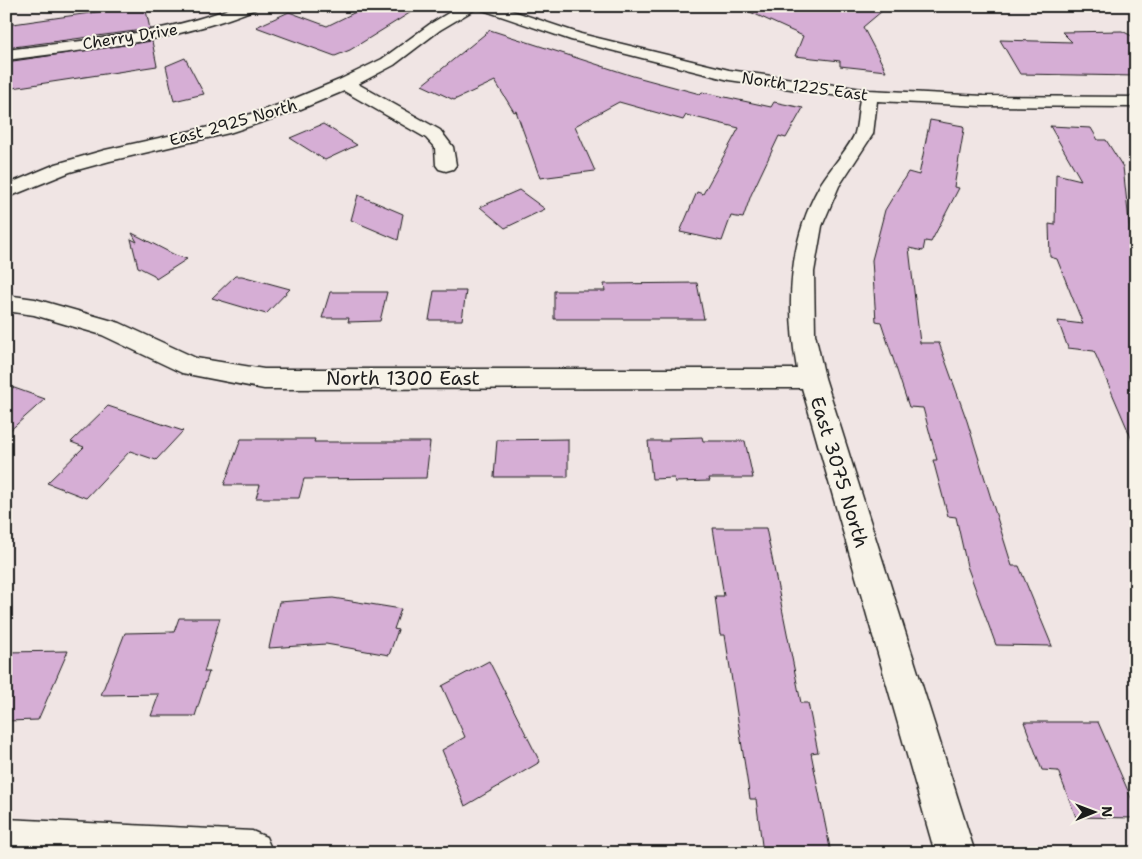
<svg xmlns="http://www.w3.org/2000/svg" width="1142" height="859" font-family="'Shantell Sans',sans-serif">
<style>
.building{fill:#d6aed5;stroke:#1c1c1c}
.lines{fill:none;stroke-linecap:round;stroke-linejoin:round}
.minor-casing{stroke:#1c1c1c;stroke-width:3}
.minor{fill:#f7f3e8;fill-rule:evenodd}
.labels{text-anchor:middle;stroke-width:4;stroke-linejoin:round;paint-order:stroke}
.far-street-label{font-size:16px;fill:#1c1c1c;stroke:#f7f3e8}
.street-label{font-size:19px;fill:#1c1c1c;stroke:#f7f3e8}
</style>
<rect width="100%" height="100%" fill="#f0e5e4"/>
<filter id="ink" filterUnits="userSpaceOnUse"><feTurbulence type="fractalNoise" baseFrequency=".02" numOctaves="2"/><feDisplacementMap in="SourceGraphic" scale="10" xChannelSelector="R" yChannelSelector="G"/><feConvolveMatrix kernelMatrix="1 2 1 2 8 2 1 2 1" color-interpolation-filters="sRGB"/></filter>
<g filter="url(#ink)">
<path class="building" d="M103 6H145L150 29 6 48V25L104 11Z
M368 6H421L350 50 335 56 256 27 289 12 327 26Z
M737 6H888L863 27 886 71 840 66V61L795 56 803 36Z
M490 30 633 76 700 94 702 92 771 107 774 102 803 108 786 138 779 136 751 195 743 218 731 216 722 241 680 232 697 192 703 194 739 128 686 115 683 120 619 102 575 126 595 171 540 178 516 111 514 112 495 81 454 100 422 85Z
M1122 31 1136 38V76L1020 74 1000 40 1072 42 1062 32Z
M152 41 157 66 6 89V62Z
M185 58 204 94 174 101 166 66Z
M930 120 963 126 964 129 954 187 959 188 931 242 925 241 923 251 909 248 920 343H939L967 421 1012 566H1019L1052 646 996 645 967 566 956 517 948 516 933 460H937L923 408 909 407 881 322 876 321 872 260 885 210 908 172 919 175Z
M323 124 357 145 325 160 290 138Z
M1050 126 1091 128 1098 140H1106L1123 167 1136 285V449L1094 351 1068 348 1058 321 1083 324 1057 259 1050 257 1049 224 1055 225 1056 174 1081 180Z
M519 190 545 209 505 228 480 207Z
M358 195 403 214 398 240 351 220Z
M132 233 175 255 187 259 156 279 154 275 138 267 131 239 137 242Z
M235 276H242L290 289 266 314 212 298Z
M697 283 704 319H554V291H605L604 284Z
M434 291H466L462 320H429Z
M330 292H387L380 321 348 322 349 318H322Z
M6 385 45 399 6 434Z
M108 406 183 431 156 460 130 451 86 498 47 483 84 447 71 442Z
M702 437 703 441H745L753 478H709L710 481 675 482 674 478 652 479 648 441H669V438Z
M241 439H315L314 442H430L426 478 304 479 299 498H256L260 485H224Z
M568 439V477H494L497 440Z
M713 528H766L801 703H808L818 752 811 753 831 853H763L756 799H750L725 635H720L715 596H724Z
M333 598 401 609 394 629 398 630 389 655 326 644 269 648 279 602Z
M179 618H220L204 672H209L195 716H151L159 694 101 695 125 633 174 632Z
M68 651 38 720 6 721V652Z
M489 661 540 762 465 806 442 750 465 737 442 686Z
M1024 722H1098L1136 809V818L1076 817 1058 771 1042 770Z"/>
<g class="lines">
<g class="minor-casing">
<path id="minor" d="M236 6H257L255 9C175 42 91 49 6 60V50C84 40 163 35 236 6Z
M460 6H498L581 34 729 70 869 90 983 96 1136 97V107L983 106 877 101 873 134 839 186 822 226 814 272 815 334 825 378 975 853H935L802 388 264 389 182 373 102 335 34 315 6 311V295L35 299 120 323 196 358 264 369H797C786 307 788 243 819 187 827 172 850 147 855 133 858 122 858 110 860 99L729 80 571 40 477 8 440 30 394 65 358 84 440 130 453 147 456 165 453 169 446 171 439 169 436 165 435 148 426 138 344 91 296 111 229 133 110 161 70 172 6 198V185L56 164 105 150 218 125 284 103 339 80 382 59 430 24Z
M6 819 252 831 266 837 272 851 271 853H6Z"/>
</g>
<use href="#minor" class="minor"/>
</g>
</g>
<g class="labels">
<g class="far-street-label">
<text transform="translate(130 36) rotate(-9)" y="6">Cherry Drive</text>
<text transform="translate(805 86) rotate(8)" y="6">North 1225 East</text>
<text transform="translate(233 122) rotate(-16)" y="6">East 2925 North</text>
</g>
<g class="street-label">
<text x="403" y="385">North 1300 East</text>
<text transform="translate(840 472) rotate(73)" y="7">East 3075 North</text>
</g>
</g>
<rect width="1142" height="859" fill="none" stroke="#f7f3e8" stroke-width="25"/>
<rect x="12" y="12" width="1117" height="834" fill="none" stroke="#1c1c1c" stroke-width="2" filter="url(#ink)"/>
<g transform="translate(1094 812) rotate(89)" stroke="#f7f3e8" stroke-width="4" paint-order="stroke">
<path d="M0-4L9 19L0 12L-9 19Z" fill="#1c1c1c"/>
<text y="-8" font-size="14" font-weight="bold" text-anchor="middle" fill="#1c1c1c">N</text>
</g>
</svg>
